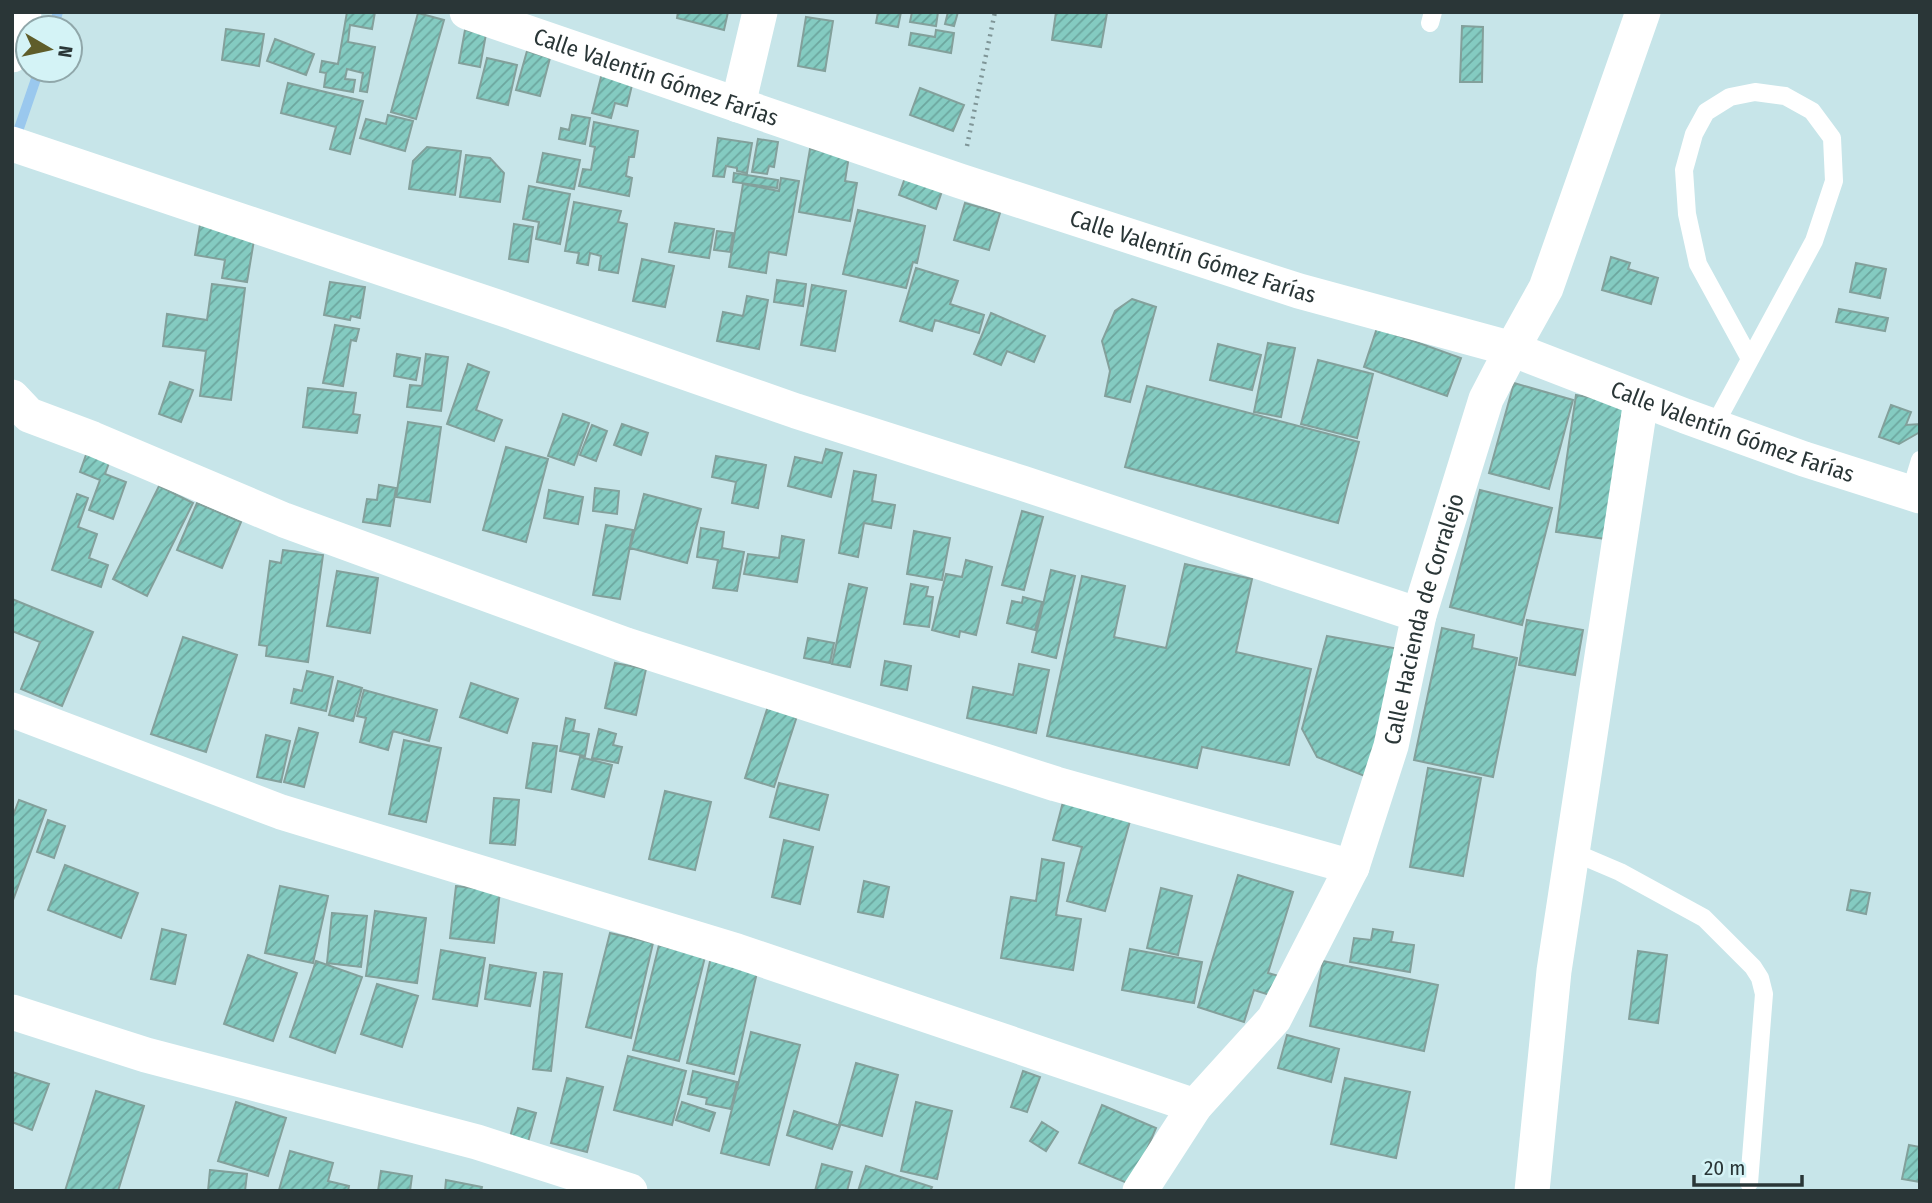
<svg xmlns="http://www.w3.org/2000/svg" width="1932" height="1203" font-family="'Fira Sans Condensed',sans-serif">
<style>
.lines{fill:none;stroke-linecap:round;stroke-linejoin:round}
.stream{stroke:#9ac8ee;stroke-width:10}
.building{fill:url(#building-hatch);stroke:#83a09b;stroke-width:2}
.path{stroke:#7f9597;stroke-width:4.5;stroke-dasharray:2 5;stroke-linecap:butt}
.service{stroke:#fff;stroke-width:18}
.minor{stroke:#fff;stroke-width:35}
.labels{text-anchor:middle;stroke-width:5;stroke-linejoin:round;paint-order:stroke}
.street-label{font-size:23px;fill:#2a3637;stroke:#d4f3f6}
</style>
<defs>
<pattern id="building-hatch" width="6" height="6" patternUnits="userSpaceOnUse" patternTransform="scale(1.75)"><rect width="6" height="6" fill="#84cbc1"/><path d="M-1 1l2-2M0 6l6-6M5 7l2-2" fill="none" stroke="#6ca69e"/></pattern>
</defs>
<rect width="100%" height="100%" fill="#c7e5e9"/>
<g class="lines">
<path class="stream" d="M53 28 58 12
M15 140 39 70"/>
</g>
<path class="building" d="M347 12H375L372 29 350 25 348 42 375 47 367 92 360 91 363 73 347 69 345 79 355 80 353 92 324 87 326 73 320 72 322 61 338 64Z
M678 12H728L724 30 677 18Z
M878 12H901L898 27 876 23Z
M912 12H938L936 26 910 22Z
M948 12H958L954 26 945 24Z
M1056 12 1107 13 1101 47 1052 40Z
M418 13 444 20 416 119 391 112Z
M806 17 833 21 825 71 798 66Z
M1462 26 1483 27 1482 82H1460Z
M226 29 264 34 259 66 222 60Z
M465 30 486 34 480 67 459 63Z
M936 30 954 33 951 53 909 45 911 33 935 37Z
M275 39 314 54 306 75 267 61Z
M527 51 550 58 540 96 516 90Z
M487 58 517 65 508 105 477 98Z
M602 73 633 81 627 106 615 103 611 118 592 113Z
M288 83 363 101 350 154 330 149 336 127 281 113Z
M920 88 964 105 953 131 910 115Z
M388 115 413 121 405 151 360 138 366 119 386 124Z
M572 115 590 118 585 144 559 139 561 128 569 130Z
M594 122 638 131 634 157H629L626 176 632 178 629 196 579 186 583 169 591 170 595 147 590 146Z
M718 138 752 143 747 173 737 171V168L726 166 724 177 713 176Z
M758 139 778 142 774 167 769 166 767 174 752 172Z
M427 147 461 151 455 195 409 189 413 161Z
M810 149 849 156 845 181 857 183 850 221 799 212Z
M543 153 580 160 574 189 537 182Z
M466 155 490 158 504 173 500 202 460 197Z
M907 172 944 185 936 209 899 195Z
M734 173 778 180 777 188 733 182Z
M781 178 799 181 786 255 769 252 766 273 729 267 743 184 779 191Z
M529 186 570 194 560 244 536 239 539 222 523 219Z
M574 202 621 211 618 222 627 224 618 273 599 270 601 256 590 253 588 265 577 263 579 253 565 251Z
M965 203 1000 213 989 250 954 240Z
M858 210 925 226 917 263 913 262 906 288 843 274Z
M675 223 714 229 709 258 669 252Z
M514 224 533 227 528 262 509 259Z
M200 225 255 234 247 282 222 278 225 260 195 255Z
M717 231 733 233 730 252 714 250Z
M1611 257 1630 263 1628 269 1658 278 1651 304 1602 290Z
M642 259 674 266 665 307 633 301Z
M1856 263 1886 269 1880 298 1850 292Z
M916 268 958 281 950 304 984 315 979 333 935 320 932 331 900 321Z
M777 280 806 284 803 306 774 302Z
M330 282 365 287 360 318 351 316 350 320 324 315Z
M212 284 245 288 231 400 200 396 206 351 163 346 167 314 207 320Z
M812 285 846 291 835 351 801 345Z
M747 296 768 300 759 349 717 341 723 312 743 316Z
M1132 299 1156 307 1130 402 1105 396 1110 371 1102 341 1115 311Z
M1839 309 1888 318 1885 331 1836 322Z
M991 313 1045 336 1034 362 1007 351 1001 365 974 354Z
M335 325 359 329 356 341 351 340 343 386 323 383Z
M1377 328 1461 358 1447 396 1364 367Z
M1268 343 1295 348 1281 417 1254 412Z
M1218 344 1261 355 1252 390 1210 380Z
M397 354 420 358 416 380 394 376Z
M426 354 448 357 441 411 407 407 410 385 422 386Z
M1318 360 1373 374 1357 438 1301 424Z
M468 364 489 372 476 410 502 420 494 441 447 424Z
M170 382 193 390 181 422 159 414Z
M1514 383 1573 400 1549 489 1489 473Z
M1147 386 1359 442 1338 523 1125 467Z
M308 388 356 393 353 414 360 415 357 433 303 427Z
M1576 395 1625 403 1606 539 1556 532Z
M1891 405 1911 412 1906 425 1920 424V432L1899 444 1879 437Z
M563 414 589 423 574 465 548 456Z
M408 422 441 427 430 502 396 497Z
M622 424 648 433 641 455 614 445Z
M592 425 607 431 596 461 580 455Z
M506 447 548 459 526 542 483 530Z
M826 449 842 453 831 497 788 486 795 457 822 463Z
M87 452 110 460 105 474 126 482 113 519 89 510 100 480 80 472Z
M716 456 766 465 758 508 732 503 736 482 712 477Z
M854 471 876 475 872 501 895 505 891 528 864 523 858 557 839 553Z
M379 485 396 488 390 526 363 522 367 499 377 500Z
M159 486 193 503 147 596 113 579Z
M595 488 619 491 617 514 593 511Z
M549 490 583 497 578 524 544 518Z
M1480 490 1552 508 1522 625 1450 607Z
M77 494 88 498 78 527 97 534 89 558 108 565 101 587 52 570Z
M644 494 701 509 687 563 630 548Z
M197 503 241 522 222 568 177 550Z
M1022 511 1043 517 1024 590 1002 585Z
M606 525 633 530 620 599 593 595Z
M701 528 724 532 722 548 744 552 737 591 713 588 718 560 697 557Z
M914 531 950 538 942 580 907 574Z
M782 536 804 540 797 582 744 574 748 554 779 558Z
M283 550 323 555 308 662 266 656 267 646 259 645 270 561 281 563Z
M966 560 992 567 976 635 960 631 959 637 932 630 946 574 962 577Z
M1185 564 1252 579 1236 652 1311 669 1289 765 1202 747 1197 768 1047 736 1082 576 1125 586 1114 637 1166 648Z
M1051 570 1075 576 1056 658 1032 652Z
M337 571 378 578 370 633 327 626Z
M849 584 867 588 850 667 832 664Z
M911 584 928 587 926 596 933 597 929 627 904 624Z
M1023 597 1042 602 1035 630 1007 623 1012 601 1022 603Z
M12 599 93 632 62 706 21 689 40 642 12 631Z
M1527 620 1583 630 1575 675 1519 665Z
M1442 628 1474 635 1472 648 1517 658 1493 777 1414 760Z
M1327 636 1399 649 1367 777 1317 757 1302 729Z
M183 637 237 655 206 752 151 734Z
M808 638 834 643 830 663 804 658Z
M885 661 911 666 907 690 881 685Z
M615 663 646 669 636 715 605 708Z
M1019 664 1049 670 1036 733 967 718 973 687 1013 695Z
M307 671 333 677 326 711 291 703 294 689 302 691Z
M338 681 362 688 353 721 329 715Z
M471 683 518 699 507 733 460 717Z
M364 690 437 710 429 741 393 731 388 750 360 742 366 718 357 716Z
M769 703 798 713 774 787 745 778Z
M566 718 575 720 573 731 589 734 585 756 560 751Z
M299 728 318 733 304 787 284 782Z
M599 729 616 734 613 745 622 747 618 763 592 758Z
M266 735 290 741 281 782 257 777Z
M404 740 441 748 426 822 389 814Z
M533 743 557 746 551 792 526 788Z
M580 757 612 765 604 797 572 789Z
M1428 768 1481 778 1463 876 1410 867Z
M779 783 828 795 819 830 770 817Z
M665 791 711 802 695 870 649 859Z
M494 798 519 800 515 845 490 843Z
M19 800 46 810 12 903V818Z
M1063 802 1130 821 1105 911 1067 901 1082 847 1053 840Z
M48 820 65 826 54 858 37 852Z
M784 840 813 847 800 904 772 897Z
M1042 859 1064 863 1056 915 1081 919 1073 970 1001 958 1011 897 1036 901Z
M65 865 138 893 121 938 48 910Z
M1238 875 1293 892 1268 973 1282 977 1276 997 1254 990 1244 1022 1198 1007Z
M864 881 889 887 883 917 858 912Z
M280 886 328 896 313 963 265 953Z
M456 886 500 891 494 943 450 938Z
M1161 888 1192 896 1178 955 1147 948Z
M1851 890 1870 893 1866 914 1847 910Z
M375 911 426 918 417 983 366 976Z
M332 913 367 916 361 967 327 963Z
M162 929 186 935 175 984 151 979Z
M1373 929 1393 932 1391 942 1414 945 1410 972 1350 962 1354 938 1371 940Z
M610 933 653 943 631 1038 586 1027Z
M659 945 705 957 679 1061 633 1050Z
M1130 949 1202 962 1194 1003 1122 990Z
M441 950 485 958 477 1006 433 999Z
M1638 951 1667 955 1658 1023 1629 1019Z
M248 955 297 973 273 1041 224 1024Z
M711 957 758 968 734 1074 687 1063Z
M316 961 362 977 335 1053 290 1037Z
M1323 961 1438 985 1424 1051 1310 1026Z
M490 965 536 973 530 1006 485 999Z
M544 972 562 974 551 1071 533 1069Z
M377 984 418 996 402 1047 361 1034Z
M751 1032 800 1045 769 1165 721 1153Z
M1287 1035 1339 1049 1331 1082 1278 1068Z
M628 1056 686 1071 672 1125 614 1110Z
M856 1063 898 1075 882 1136 839 1124Z
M693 1071 737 1082 731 1109 706 1104 707 1098 688 1094Z
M1023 1071 1040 1077 1027 1112 1011 1107Z
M12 1072 49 1084 32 1130 12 1122Z
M567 1078 603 1087 587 1152 551 1143Z
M1345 1078 1410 1092 1396 1158 1331 1144Z
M96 1091 144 1106 118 1191H65Z
M236 1102 286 1118 268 1176 218 1161Z
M682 1102 715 1113 709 1131 676 1120Z
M916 1102 952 1111 937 1179 901 1171Z
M1102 1105 1156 1128 1132 1185 1079 1163Z
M518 1108 536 1113 528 1142 510 1137Z
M794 1111 840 1126 832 1149 787 1135Z
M1042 1122 1058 1132 1046 1151 1030 1141Z
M1909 1145 1920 1147V1182L1902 1179Z
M290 1151 333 1163 328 1181 349 1186 348 1191 279 1190Z
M822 1164 852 1172 847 1191H815Z
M866 1166 932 1187 930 1191H858Z
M210 1170 247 1174 245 1191H208Z
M381 1171 412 1176 410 1191H378Z
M446 1180 482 1187 481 1191H445Z"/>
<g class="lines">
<path class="path" d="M967 146 995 12"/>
<path class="service" d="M1430 23 1433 12
M1714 426 1814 241 1834 181 1832 138 1812 111 1785 96 1755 92 1730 97 1706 112 1694 134 1684 170 1687 214 1698 264 1750 359
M1910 493 1920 460
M1573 852 1620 872 1704 918 1753 967 1760 978 1764 994 1749 1183"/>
<g class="minor">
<path id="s1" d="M467 12 960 181 1299 291 1512 349 1685 416 1804 459 1920 496"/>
<path d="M12 55 24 12"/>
<path d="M738 105 760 12"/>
<path d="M12 144 512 312 796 411 1022 483 1419 615"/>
<path d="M12 397 29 415 93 439 284 520 626 645 1056 784 1352 867"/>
<path d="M12 710 281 812 737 951 1195 1106"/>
<path d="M12 1012 146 1055 477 1142 630 1191"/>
<path id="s2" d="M1140 1191 1195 1106 1274 1019 1352 867 1391 746 1419 615 1486 399 1512 349 1546 288 1643 12"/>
<path d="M1532 1191 1554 971 1641 400"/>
</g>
</g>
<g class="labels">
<g class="street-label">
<text dy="8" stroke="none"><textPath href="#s1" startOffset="200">Calle Valentín Gómez Farías</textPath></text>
<text dy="8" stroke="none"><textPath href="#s1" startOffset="766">Calle Valentín Gómez Farías</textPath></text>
<text dy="8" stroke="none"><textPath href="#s1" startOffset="1334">Calle Valentín Gómez Farías</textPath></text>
<text dy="8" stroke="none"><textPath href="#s2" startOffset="648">Calle Hacienda de Corralejo</textPath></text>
</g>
</g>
<rect width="1932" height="1203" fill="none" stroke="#2a3637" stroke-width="28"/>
<g transform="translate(49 49) rotate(99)"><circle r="33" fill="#d4f3f6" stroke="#90a7aa" stroke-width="2"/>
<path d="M0-5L12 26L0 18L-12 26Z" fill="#5f5d2a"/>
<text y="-10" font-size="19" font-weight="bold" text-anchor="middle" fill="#2a3637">N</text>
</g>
<path d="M1694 1175v10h108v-10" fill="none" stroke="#2a3637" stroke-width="3.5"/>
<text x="1704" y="1175" font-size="21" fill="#2a3637" stroke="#d4f3f6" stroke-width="5" paint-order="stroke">20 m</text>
</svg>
